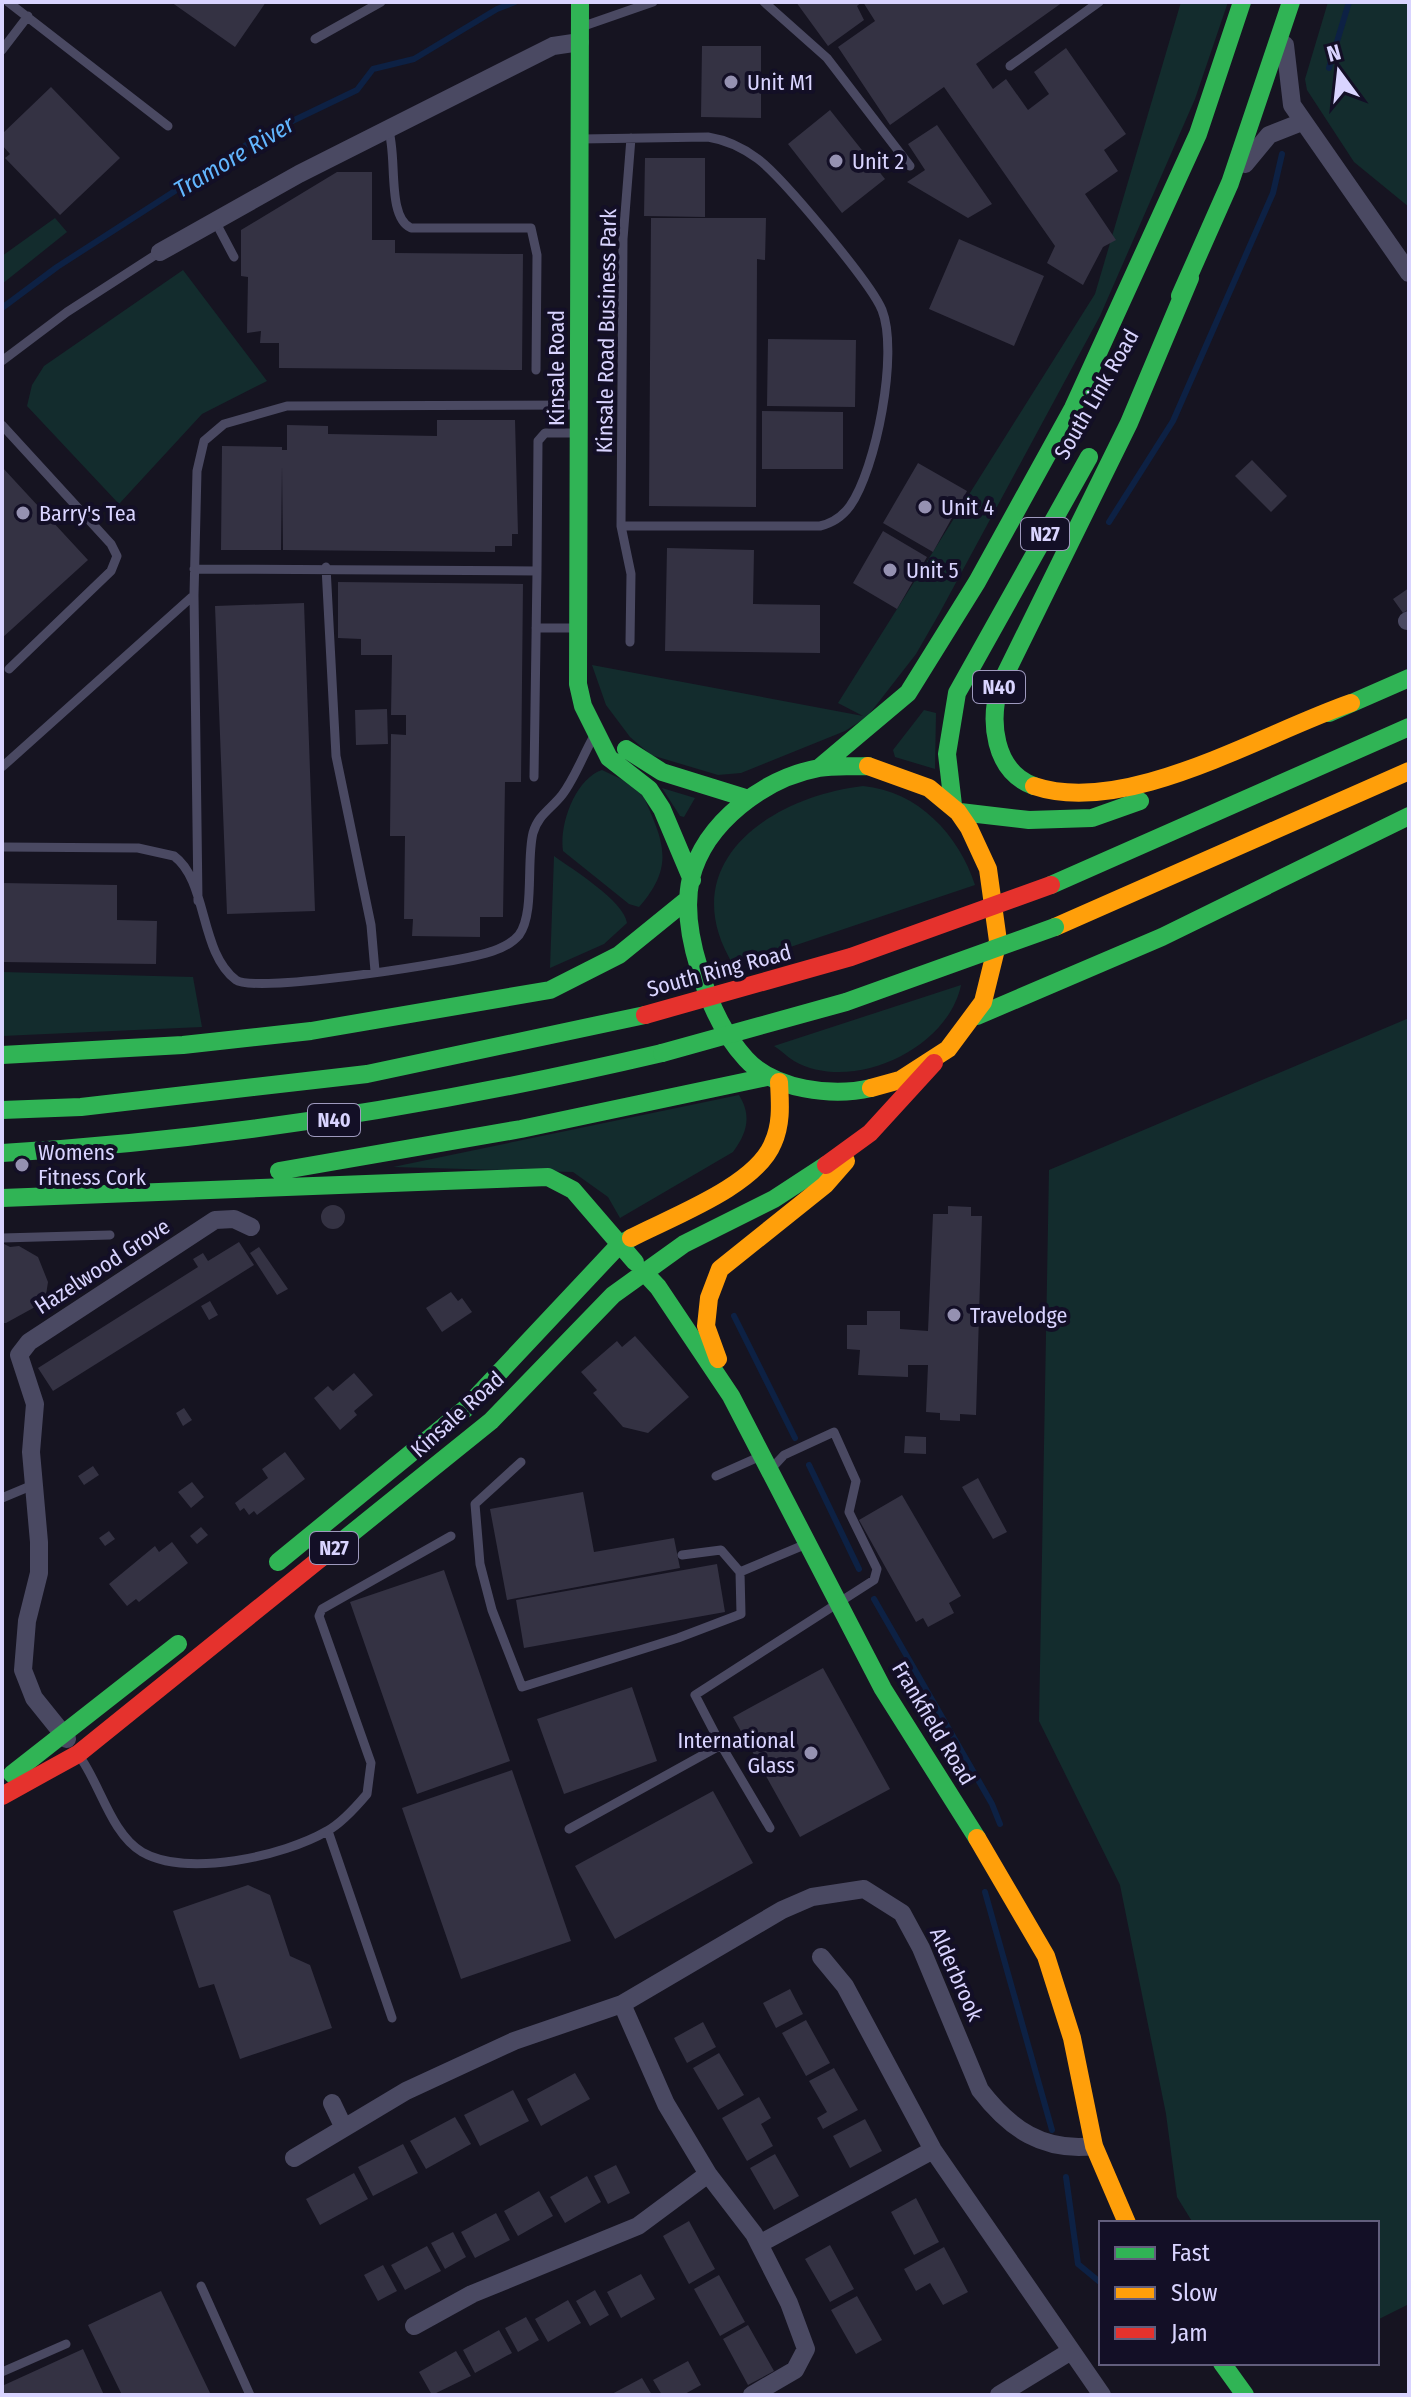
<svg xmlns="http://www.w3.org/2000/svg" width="1411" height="2397" font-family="'Fira Sans Condensed',sans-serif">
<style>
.green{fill:#132c2d}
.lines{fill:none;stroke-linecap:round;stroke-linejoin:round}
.stream{stroke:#0d2144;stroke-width:6}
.building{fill:#343243}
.lane{stroke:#4a4962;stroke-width:9}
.street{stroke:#4a4962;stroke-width:18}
.fast{stroke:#30b455;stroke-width:18}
.slow{stroke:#ff9f0a;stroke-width:18}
.jam{stroke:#e5322d;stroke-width:18}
.fast-bridge{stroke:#30b455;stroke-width:18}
.jam-bridge{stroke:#e5322d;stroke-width:18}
.poi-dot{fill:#9591b1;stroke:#130f26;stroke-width:3}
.labels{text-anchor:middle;stroke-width:8;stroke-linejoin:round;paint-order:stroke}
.shield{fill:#130f26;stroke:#9e99be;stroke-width:2}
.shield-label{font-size:20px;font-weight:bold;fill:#d9d4ff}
.poi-label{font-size:22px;fill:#d9d4ff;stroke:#130f26;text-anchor:start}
.street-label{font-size:22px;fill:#d9d4ff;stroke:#130f26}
.water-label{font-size:24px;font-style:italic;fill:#62b6ff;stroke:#130f26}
</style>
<rect width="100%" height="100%" fill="#161421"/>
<path class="green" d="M1181 2H1228L1195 99 1100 316 939 614 916 654 867 717 845 731 741 773 718 775 651 755 630 737 606 705 592 665 863 716 838 703 1095 294Z
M1328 2H1409V207L1354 162 1307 90 1305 79Z
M55 218 67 232 2 284V256Z
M183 270 267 381 202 414 119 504 27 406 32 385 44 366Z
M924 710 936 713 935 769 895 757 893 750Z
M602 770 640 788C660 836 679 862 639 907L629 904 563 851C559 825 575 779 602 770Z
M863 786C918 791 959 835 975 885L734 966C671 865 769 797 863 786Z
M662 788 695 798 684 817 680 816Z
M554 856C572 869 624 901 627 923L604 944 550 968Z
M2 972 193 977 202 1027 2 1036Z
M961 985C948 1049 852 1094 794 1061 787 1057 781 1050 774 1046Z
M1409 1018V2304L1377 2320V2223H1193L1177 2197 1166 2114 1120 1885 1039 1721 1049 1170Z
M739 1095C752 1116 747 1133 733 1152L620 1218 608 1197 573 1172 393 1167Z"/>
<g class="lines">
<path class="stream" d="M1329 68 1349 2
M2 308 57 267 257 138 357 90 373 69 414 59 497 9 515 2
M1109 522 1173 421 1273 193 1282 154
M734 1316 795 1438
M809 1465 859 1569
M874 1599 992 1804 1000 1824
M985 1892 1052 2130
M1066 2177 1078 2264 1101 2283"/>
</g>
<path class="building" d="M171 2H266L235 47Z
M796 2H862L857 6 864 20 828 46Z
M863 2H1063L976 64 993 89 1006 79 1028 110 1049 94 1034 72 1066 48 1126 134 1104 150 1118 171 1085 194 1116 240 1103 247 1083 285 1047 263 1055 246 944 87 890 125 838 47 875 21Z
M702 46H761V118L701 117Z
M51 87 120 158 60 215 5 158 10 154 2 145V134Z
M830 110 885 179 842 213 788 144Z
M937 125 992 204 968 218 907 182 925 170 908 144Z
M645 158H705V217L644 216Z
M337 172H372V240H395V253L523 254 522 370 279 368V343H260L261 331 247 333 248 277 241 276V230Z
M651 218H766L765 260 757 259 756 507 649 506Z
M959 239 1044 276 1014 346 929 309Z
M768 339 856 340 855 407 767 406Z
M762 411 843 412V469H762Z
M437 420H515L518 534H512V546H495V552L283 550 282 466 281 550H221L222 446 282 447V450H287V425L328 426V434L437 436Z
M1252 460 1287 496 1271 512 1235 476Z
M918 463 967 491 933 552 883 523Z
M2 467 88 560 2 638Z
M883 531 927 557 897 609 853 583Z
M667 548 754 550 753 604 820 605V653L665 651Z
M338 582 523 584 521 782H505L503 917H480V937L412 936 413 919H404L405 836H390L391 734 406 735V715H391L392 655H361V639L338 638Z
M1409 588V609L1403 613 1393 599Z
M304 603 315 911 227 914 215 606Z
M387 709 388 744 356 745 355 710Z
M2 883 117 885V920L157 921 156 964 2 962Z
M321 1217a12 12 0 1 1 24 0a12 12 0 1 1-24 0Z
M948 1206 971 1207V1216H982L976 1415 960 1414V1421L940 1420V1413L926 1412 928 1365H908V1377L858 1375 860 1350 847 1349V1325H867V1311H900V1329L928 1331 933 1214H948Z
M239 1242 254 1265 53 1391 38 1368 198 1267 193 1259 203 1253 208 1261Z
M2 1243 10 1247 19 1246 38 1257 48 1282 46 1295 35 1307 6 1323H2Z
M259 1247 288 1289 277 1295 250 1253Z
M451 1292 458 1301 462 1298 472 1312 442 1332 426 1308Z
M210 1301 218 1315 209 1320 201 1306Z
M635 1336 689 1397 648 1433 623 1427 593 1393 597 1390 581 1372 617 1341 622 1347Z
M354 1373 373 1395 354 1411 357 1415 340 1430 314 1398 328 1386 333 1391Z
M184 1408 192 1420 183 1426 176 1413Z
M905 1436 926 1437V1454L904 1453Z
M285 1452 305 1479 257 1515 254 1511 249 1515 244 1508 240 1511 235 1503 268 1478 262 1469Z
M93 1466 99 1475 84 1485 78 1476Z
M978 1478 1007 1532 993 1539 962 1487Z
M192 1482 204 1497 191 1508 178 1492Z
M583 1492 594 1552 674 1538 680 1568 507 1600 490 1509Z
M902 1495 961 1596 949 1603 954 1613 928 1627 923 1618 916 1622 859 1520Z
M201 1527 208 1535 197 1544 190 1536Z
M109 1531 115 1539 105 1546 99 1538Z
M172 1542 188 1563 139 1602 136 1599 127 1606 109 1584 155 1546 159 1552Z
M717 1564 725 1612 524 1648 516 1600Z
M444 1570 510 1761 417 1794 350 1602Z
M823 1668 890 1789 800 1837 733 1717Z
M632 1687 657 1761 564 1794 537 1719Z
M512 1770 571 1941 461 1979 402 1808Z
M713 1791 753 1863 615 1939 575 1866Z
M248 1885 270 1895 290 1956 310 1965 332 2028 240 2059 214 1984 199 1988 173 1911Z
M790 1989 803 2014 776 2028 763 2003Z
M806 2020 830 2063 806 2076 782 2033Z
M703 2022 716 2047 687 2063 674 2038Z
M719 2053 744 2095 718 2110 693 2068Z
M834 2068 858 2110 823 2129 817 2118 827 2112 809 2081Z
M575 2073 590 2099 541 2126 527 2099Z
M513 2090 529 2121 480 2146 464 2115Z
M759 2097 771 2118 761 2124 773 2146 747 2161 722 2118Z
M455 2117 471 2144 426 2169 410 2141Z
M865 2119 882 2151 850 2168 833 2136Z
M403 2144 418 2173 373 2196 358 2167Z
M775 2154 799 2196 774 2210 750 2168Z
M616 2165 630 2193 608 2204 594 2176Z
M354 2173 368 2199 320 2225 306 2199Z
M587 2176 601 2202 565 2223 550 2197Z
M539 2191 553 2216 518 2236 504 2211Z
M916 2198 939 2242 914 2255 891 2212Z
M496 2213 510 2240 475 2258 461 2232Z
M689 2221 715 2269 689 2284 663 2236Z
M453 2232 466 2257 445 2269 431 2243Z
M830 2245 854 2289 830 2302 805 2259Z
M427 2246 441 2271 405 2290 391 2265Z
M944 2247 968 2292 943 2305 930 2283 916 2291 904 2269Z
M383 2265 397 2291 378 2301 364 2275Z
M641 2274 655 2299 621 2318 607 2292Z
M719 2275 745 2322 720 2336 694 2289Z
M595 2290 609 2315 590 2326 576 2301Z
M161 2291 211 2395H122L88 2325Z
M857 2296 882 2340 856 2354 831 2310Z
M568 2300 581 2323 548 2342 535 2319Z
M526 2317 539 2340 518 2352 505 2328Z
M748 2325 774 2371 748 2385 723 2339Z
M499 2330 512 2353 475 2373 463 2350Z
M83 2349 104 2395H2V2386Z
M456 2351 471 2376 432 2395 419 2372Z
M688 2361 701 2385 683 2395H662L653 2380Z
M642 2378 652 2395H610Z"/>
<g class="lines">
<path class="lane" d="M8 2 168 126
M764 2 827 58 910 166
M581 27 653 2
M315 39 381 2
M2 50 28 16
M1010 66 1099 2
M388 128C398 155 386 217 411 228H531L537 255 536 370
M581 139 708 137C727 140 742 147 758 159 782 177 871 283 882 310 899 353 876 469 850 506 842 517 833 523 820 526H621
M215 221 234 257
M2 361 67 312 160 252
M2 425 111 544 117 556 111 571 9 669
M326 567 336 756 371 925 375 971
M194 569 537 571 534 777
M537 571 538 441 545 433H577
M536 628H577
M630 642 631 574 621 526 623 239 631 138
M2 767 194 595
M2 847 138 848 174 856C208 881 199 952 236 980 254 994 464 962 493 951 502 948 513 942 519 935 535 913 526 861 533 833 538 815 551 809 562 795 575 778 583 755 594 736
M198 901 194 595 197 471 204 441 224 424 287 406 577 405
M2 1238 110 1235
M521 1462 475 1504 480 1564 492 1610 522 1687 678 1638 741 1614 740 1572 804 1545
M716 1476 761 1456
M2 1498 33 1485
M682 1555 721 1550 740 1572
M721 1745 770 1828
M82 1760C101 1788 112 1834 142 1852 187 1878 284 1856 327 1831 342 1823 356 1807 367 1794L371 1763 319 1616 322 1609 451 1536
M569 1829 721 1745 695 1695 874 1580 877 1569 849 1512 856 1481 834 1432 784 1455 771 1469
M328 1831 392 2018
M201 2286 250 2395
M2 2372 66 2344"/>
<path class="street" d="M1285 45 1292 105 1409 273
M1245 164 1269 135 1302 122
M160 252 299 174 553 46 580 42
M1407 621 1409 620
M67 1739 34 1698 23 1670 27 1621 39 1573V1542L31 1452 35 1404 19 1355 29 1342 215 1220 234 1219 251 1227
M821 1957 845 1986 933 2150 1102 2395
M622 2004 666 2104 708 2174 754 2234 789 2303 806 2349 795 2370 752 2395
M332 2103 343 2126
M294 2158 406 2091 514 2041 622 2004 782 1910 812 1897 864 1889 902 1913 921 1948 980 2090C1010 2129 1043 2152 1094 2146
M759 2244 933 2150
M414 2326 472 2294 638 2226 708 2174
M999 2395 1071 2351"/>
<path class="fast" d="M580 2 578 684 583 706 609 758 649 789 662 809 692 880
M1180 296 1230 183 1291 2
M1329 713 1409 678
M626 749 662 772 749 799
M868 766C852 767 835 765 819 768 765 778 705 822 691 878 684 908 690 939 699 968 708 1000 723 1034 746 1059 774 1090 833 1097 871 1088
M819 768 908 693 977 582 1073 408 1198 134 1242 2
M1034 786C993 771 989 720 1000 685L1129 423 1190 278
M953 805 947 754 957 693 1089 457
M960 812 1029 820 1092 818 1140 801
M1051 885 1409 727
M977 1016 1162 937 1409 816
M2 1055 183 1045 311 1031 550 990 619 955 688 899
M2 1110 81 1107 367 1074 645 1015
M2 1153C226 1140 444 1104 662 1053
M279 1171 521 1129 767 1077
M2 1198 548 1177 573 1190 635 1262
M643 1271 658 1287 731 1396 883 1689 977 1838
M321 1558 491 1421 613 1295 684 1244 774 1199 826 1165
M278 1562 465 1409 619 1245 631 1238
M12 1774 178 1644
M1222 2363 1245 2395"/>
<path class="slow" d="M868 766 929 788 958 812 969 828 988 869 998 941 983 1002 948 1049 900 1080 871 1088
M1034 786C1126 817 1261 734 1351 703
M1055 927 1409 771
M631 1238C671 1217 756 1186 773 1143 782 1123 780 1103 779 1082
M718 1359 706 1326 709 1298 720 1269 825 1185 846 1161
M977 1838 1046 1956 1072 2038 1094 2146 1127 2223"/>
<path class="jam" d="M826 1165 870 1133 934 1063
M2 1796 78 1754 321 1558"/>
<path class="fast-bridge" d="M662 1053 846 1002 1055 927"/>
<path class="jam-bridge" d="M645 1015 851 957 1051 885"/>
</g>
<g class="poi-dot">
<circle cx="731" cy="82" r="8"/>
<circle cx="836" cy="161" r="8"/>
<circle cx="925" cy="507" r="8"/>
<circle cx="23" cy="513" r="8"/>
<circle cx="890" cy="570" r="8"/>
<circle cx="22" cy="1165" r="8"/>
<circle cx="954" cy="1315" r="8"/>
<circle cx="811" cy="1753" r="8"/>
</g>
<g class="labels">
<g class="shield">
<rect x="1021" y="518" width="48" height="32" rx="6"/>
<rect x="973" y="671" width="52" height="32" rx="6"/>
<rect x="308" y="1104" width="52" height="32" rx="6"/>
<rect x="310" y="1532" width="48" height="32" rx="6"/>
</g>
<g class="shield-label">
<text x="1045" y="541">N27</text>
<text x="999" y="694">N40</text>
<text x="334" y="1127">N40</text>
<text x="334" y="1555">N27</text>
</g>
<g class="poi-label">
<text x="747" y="90">Unit M1</text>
<text x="852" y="169">Unit 2</text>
<text x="941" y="515">Unit 4</text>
<text x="39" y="521">Barry's Tea</text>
<text x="906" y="578">Unit 5</text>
<text x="38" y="1160">Womens<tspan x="38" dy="25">Fitness Cork</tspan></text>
<text x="970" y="1323">Travelodge</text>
<text x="795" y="1748" text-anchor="end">International<tspan x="795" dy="25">Glass</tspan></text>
</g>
<g class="street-label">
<text transform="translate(606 331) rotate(-89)" y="8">Kinsale Road Business Park</text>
<text transform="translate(556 368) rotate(-90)" y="8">Kinsale Road</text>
<text transform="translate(1096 394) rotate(-60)" y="8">South Link Road</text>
<text transform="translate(719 970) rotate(-15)" y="8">South Ring Road</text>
<text transform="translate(102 1266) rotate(-33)" y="8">Hazelwood Grove</text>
<text transform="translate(457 1414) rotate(-42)" y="8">Kinsale Road</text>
<text transform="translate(934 1723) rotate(59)" y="8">Frankfield Road</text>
<text transform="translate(957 1974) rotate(66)" y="8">Alderbrook</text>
</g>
<g class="water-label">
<text transform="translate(234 157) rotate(-31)" y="8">Tramore River</text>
</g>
</g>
<rect width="1411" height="2397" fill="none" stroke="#d9d4ff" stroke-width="8"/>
<rect x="1099" y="2221" width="280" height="144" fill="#130f26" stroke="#625e7d" stroke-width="2"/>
<rect x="1115" y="2247" width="40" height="12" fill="#30b455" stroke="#625e7d" stroke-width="2"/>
<text x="1171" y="2261" font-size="24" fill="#d9d4ff">Fast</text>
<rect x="1115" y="2287" width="40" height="12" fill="#ff9f0a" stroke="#625e7d" stroke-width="2"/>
<text x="1171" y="2301" font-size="24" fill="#d9d4ff">Slow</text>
<rect x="1115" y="2327" width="40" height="12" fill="#e5322d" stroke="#625e7d" stroke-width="2"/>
<text x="1171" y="2341" font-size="24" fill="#d9d4ff">Jam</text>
<g transform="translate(1339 72) rotate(345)" stroke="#130f26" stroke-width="6" paint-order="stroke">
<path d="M0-6L14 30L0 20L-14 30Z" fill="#d9d4ff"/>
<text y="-12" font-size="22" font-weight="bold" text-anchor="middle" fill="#d9d4ff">N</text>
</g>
</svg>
